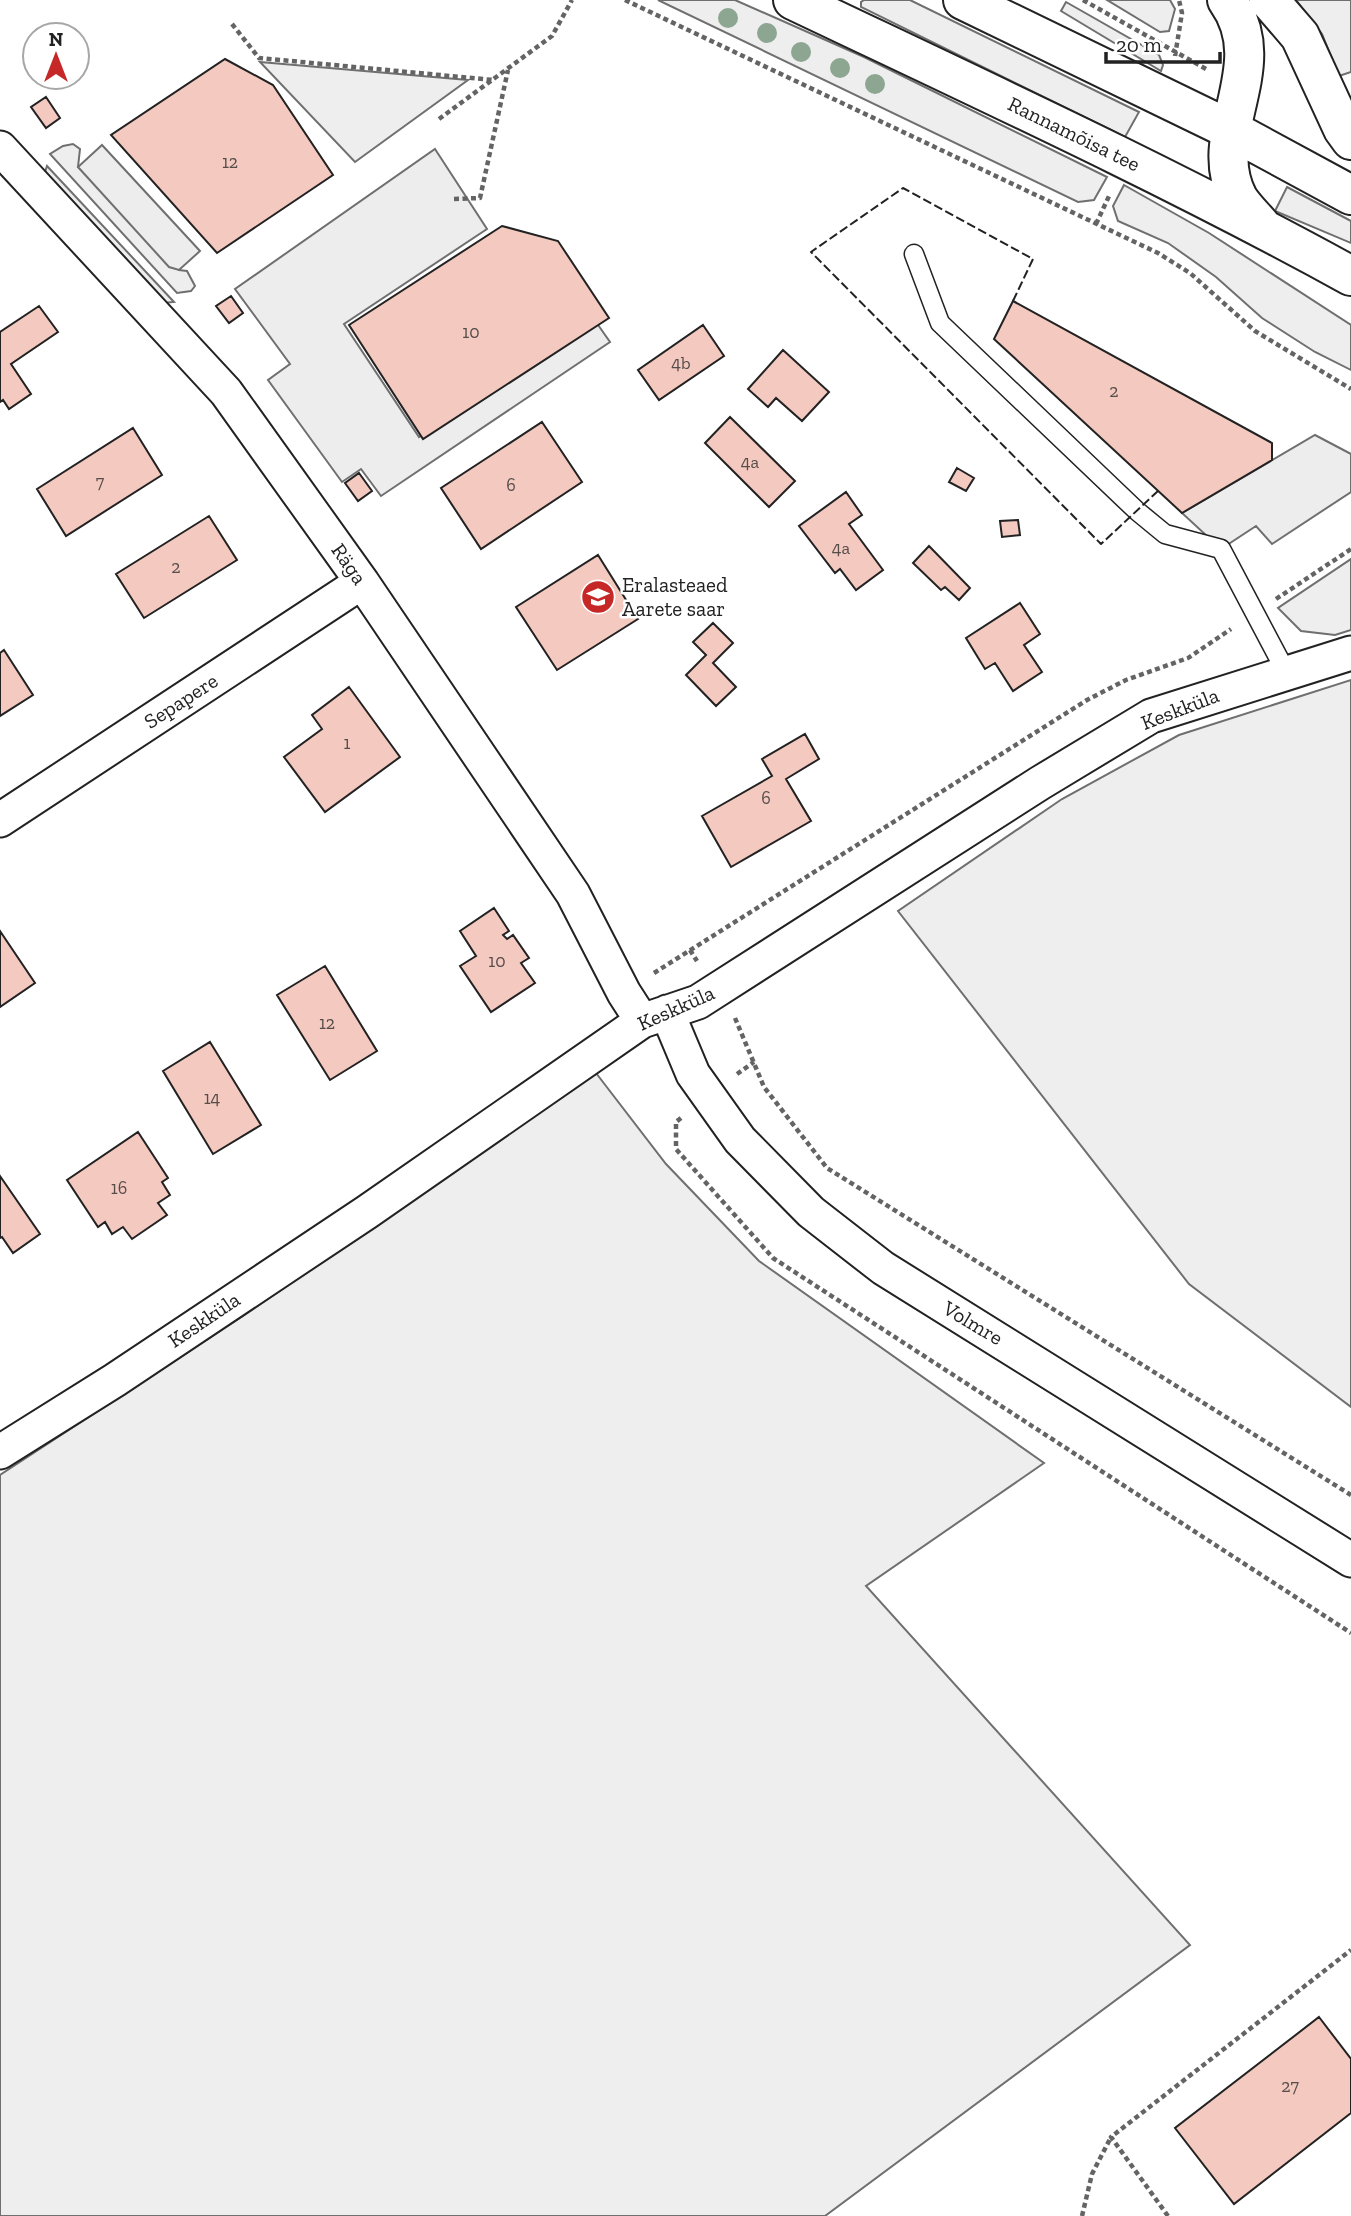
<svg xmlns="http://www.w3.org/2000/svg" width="1351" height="2216" font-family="'Zilla Slab',serif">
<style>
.green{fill:#eee;stroke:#6f6f6f;stroke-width:2}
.parking{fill:#ededed;stroke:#6f6f6f;stroke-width:2}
.building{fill:#f3c9c0;stroke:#222;stroke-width:2}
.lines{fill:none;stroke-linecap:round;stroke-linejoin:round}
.lane-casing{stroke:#222;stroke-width:21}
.street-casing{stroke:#222;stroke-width:37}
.secondary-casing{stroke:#222;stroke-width:42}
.path{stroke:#646464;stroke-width:4.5;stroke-dasharray:5 3.5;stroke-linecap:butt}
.lane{stroke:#fff;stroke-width:18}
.street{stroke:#fff;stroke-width:33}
.secondary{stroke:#fff;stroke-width:38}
.fence{stroke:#222;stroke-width:2;stroke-dasharray:9 3.5;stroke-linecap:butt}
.tree{fill:#8da692}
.labels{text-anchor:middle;stroke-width:5;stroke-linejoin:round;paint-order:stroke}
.number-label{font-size:18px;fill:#564c4a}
.street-label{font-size:21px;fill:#222;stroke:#fff}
.poi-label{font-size:21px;fill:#222;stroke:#fff;text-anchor:start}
</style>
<rect width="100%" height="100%" fill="#fff"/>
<path class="green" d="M658 0H735L864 57 1107 177 1094 200 1078 202Z
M864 0H910L1139 112 1125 137 861 7V2Z
M1107 0H1170L1175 9 1169 31 1160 32Z
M1296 0H1351V72L1339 76 1322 34Z
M1066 2 1159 55 1163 65 1161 71 1061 11Z
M260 62 468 80 355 162Z
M73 144 80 149 78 167 179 270 187 271 195 286 191 291 177 293 50 154 63 146Z
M47 166 174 302 162 303 44 175Z
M1124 185 1209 233 1351 325V370L1315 352 1262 318 1216 277 1168 243 1118 221 1113 206Z
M1287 187 1351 221V243L1275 211Z
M1351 559V630L1335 635 1301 631 1278 608Z
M1351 680V1407L1189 1284 898 911 1062 799 1179 735Z
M596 1073 666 1164 759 1261 1044 1463 866 1586 1190 1945 825 2216H0V1475L243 1316Z"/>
<path class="parking" d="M102 145 200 251 179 270 169 267 78 167Z
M435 149 487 229 344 324 419 437 596 322 610 342 381 496 361 469 342 482 268 380 290 364 235 289Z
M1315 435 1351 454V492L1272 544 1256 526 1221 549 1182 513Z"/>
<path class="building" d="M225 59 273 85 333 175 217 253 111 135Z
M46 97 60 118 46 128 31 107Z
M502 226 558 241 609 318 423 439 349 325Z
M231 296 243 313 229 323 216 306Z
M1013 301 1272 443V460L1182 513 994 339Z
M39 306 58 332 11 364 31 394 9 409 3 400 0 402V332Z
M703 325 724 356 659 400 638 370Z
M783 350 829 392 802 421 776 398 768 407 748 389Z
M730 417 795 481 769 507 705 443Z
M542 422 582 482 481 549 441 488Z
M133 428 162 475 66 536 37 489Z
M957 468 974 478 966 491 949 482Z
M359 473 372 491 358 501 345 483Z
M846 492 862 515 849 524 883 570 856 590 840 569 835 573 799 526Z
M209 516 237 560 144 618 116 574Z
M1018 520 1020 535 1002 537 1000 521Z
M929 546 970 588 959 600 945 587 941 590 913 563Z
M598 555 638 619 557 670 516 607Z
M1020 603 1040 634 1024 645 1042 672 1013 691 995 663 985 669 966 638Z
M713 623 733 643 713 663 736 687 716 706 686 675 706 655 693 642Z
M4 650 33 695 0 716V653Z
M349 687 400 757 325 812 284 757 322 729 312 715Z
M805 734 819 759 786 779 811 821 731 867 702 816 772 776 762 759Z
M494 908 509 931 503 935 507 939 513 935 529 958 521 963 535 983 491 1012 460 966 476 956 460 931Z
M0 931 35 983 0 1007Z
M325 966 377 1051 330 1080 277 995Z
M210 1042 261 1125 213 1154 163 1071Z
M138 1132 168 1178 162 1182 170 1195 158 1203 167 1215 132 1239 123 1227 112 1234 105 1222 98 1227 67 1180Z
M0 1176 40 1234 13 1253 2 1237 0 1238Z
M1319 2017 1351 2059V2113L1234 2204 1175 2128Z"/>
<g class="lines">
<g class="lane-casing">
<path id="lane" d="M914 254 940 323 1137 511 1165 534 1221 549 1286 672"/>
</g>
<g class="street-casing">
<path id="street" d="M0 148 226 392 362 582 573 894 624 993 642 1021
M0 820 362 582
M667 1012 693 1074 740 1140 811 1212 883 1268 1351 1560
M0 1452 115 1380 367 1212 642 1021 698 1002 1040 783 1151 716 1351 653"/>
</g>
<g class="secondary-casing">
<path id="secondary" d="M793 0C980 89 1169 176 1351 276
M963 0 1231 130 1351 195
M1227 0C1275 67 1204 133 1238 198 1244 208 1255 218 1262 227
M1269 0 1300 36 1343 129 1351 140"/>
</g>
<path class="path" d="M625 0 1158 253 1190 273 1255 331 1351 389
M1083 0 1206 69
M232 24 259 58 493 80
M1175 56 1182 13 1179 0
M439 119 552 36 572 0
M454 199 480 198 508 70
M1096 224 1110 194
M1276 599 1351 549
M690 950 697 961
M654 973 1087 700 1126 680 1188 658 1231 629
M735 1018 764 1087 827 1168 1351 1495
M737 1074 754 1062
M681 1118 676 1122V1149L773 1258 1351 1633
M1082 2216 1092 2174 1111 2137
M1168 2216 1111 2137 1351 1950"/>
<use href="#lane" class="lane"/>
<use href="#street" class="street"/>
<use href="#secondary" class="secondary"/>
<path class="fence" d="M1013 301 1033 259 903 188 811 252 1101 544 1158 491"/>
</g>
<g class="tree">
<circle cx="728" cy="18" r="10"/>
<circle cx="767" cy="33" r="10"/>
<circle cx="801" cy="52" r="10"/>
<circle cx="840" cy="68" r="10"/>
<circle cx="875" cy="84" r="10"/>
</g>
<defs>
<g id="school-disc" transform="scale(1.75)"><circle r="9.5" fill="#c62828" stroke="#fff"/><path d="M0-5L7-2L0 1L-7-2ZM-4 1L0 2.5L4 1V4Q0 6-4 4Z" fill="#fff"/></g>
</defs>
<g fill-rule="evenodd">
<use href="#school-disc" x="598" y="597"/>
</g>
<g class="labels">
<g class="number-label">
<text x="230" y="168">12</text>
<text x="471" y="338">10</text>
<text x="681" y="369">4b</text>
<text x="1114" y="397">2</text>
<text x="750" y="468">4a</text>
<text x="100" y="488">7</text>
<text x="511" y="491">6</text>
<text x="841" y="554">4a</text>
<text x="176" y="573">2</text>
<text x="347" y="749">1</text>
<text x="766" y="804">6</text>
<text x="497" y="967">10</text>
<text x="327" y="1029">12</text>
<text x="212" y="1104">14</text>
<text x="119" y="1194">16</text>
<text x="1290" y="2092">27</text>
</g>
<g class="street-label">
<text transform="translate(1074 134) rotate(26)" y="7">Rannamõisa tee</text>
<text transform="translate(349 564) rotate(55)" y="7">Räga</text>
<text transform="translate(181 701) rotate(-33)" y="7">Sepapere</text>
<text transform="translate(1180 709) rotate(-21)" y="7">Keskküla</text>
<text transform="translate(676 1008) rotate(-24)" y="7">Keskküla</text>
<text transform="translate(204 1320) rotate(-34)" y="7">Keskküla</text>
<text transform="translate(973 1323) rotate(31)" y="7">Volmre</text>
</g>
<g class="poi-label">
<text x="622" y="592">Eralasteaed<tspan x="622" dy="24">Aarete saar</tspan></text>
</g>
</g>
<g transform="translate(56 56)"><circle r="33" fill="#ffffff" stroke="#a7a7a7" stroke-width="2"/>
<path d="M0-5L12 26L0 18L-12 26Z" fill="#c62828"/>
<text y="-10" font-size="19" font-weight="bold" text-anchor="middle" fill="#222222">N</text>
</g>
<path d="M1106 52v10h114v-10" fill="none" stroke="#222222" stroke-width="3.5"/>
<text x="1116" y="52" font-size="21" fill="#222222" stroke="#ffffff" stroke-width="5" paint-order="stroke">20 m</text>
</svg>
